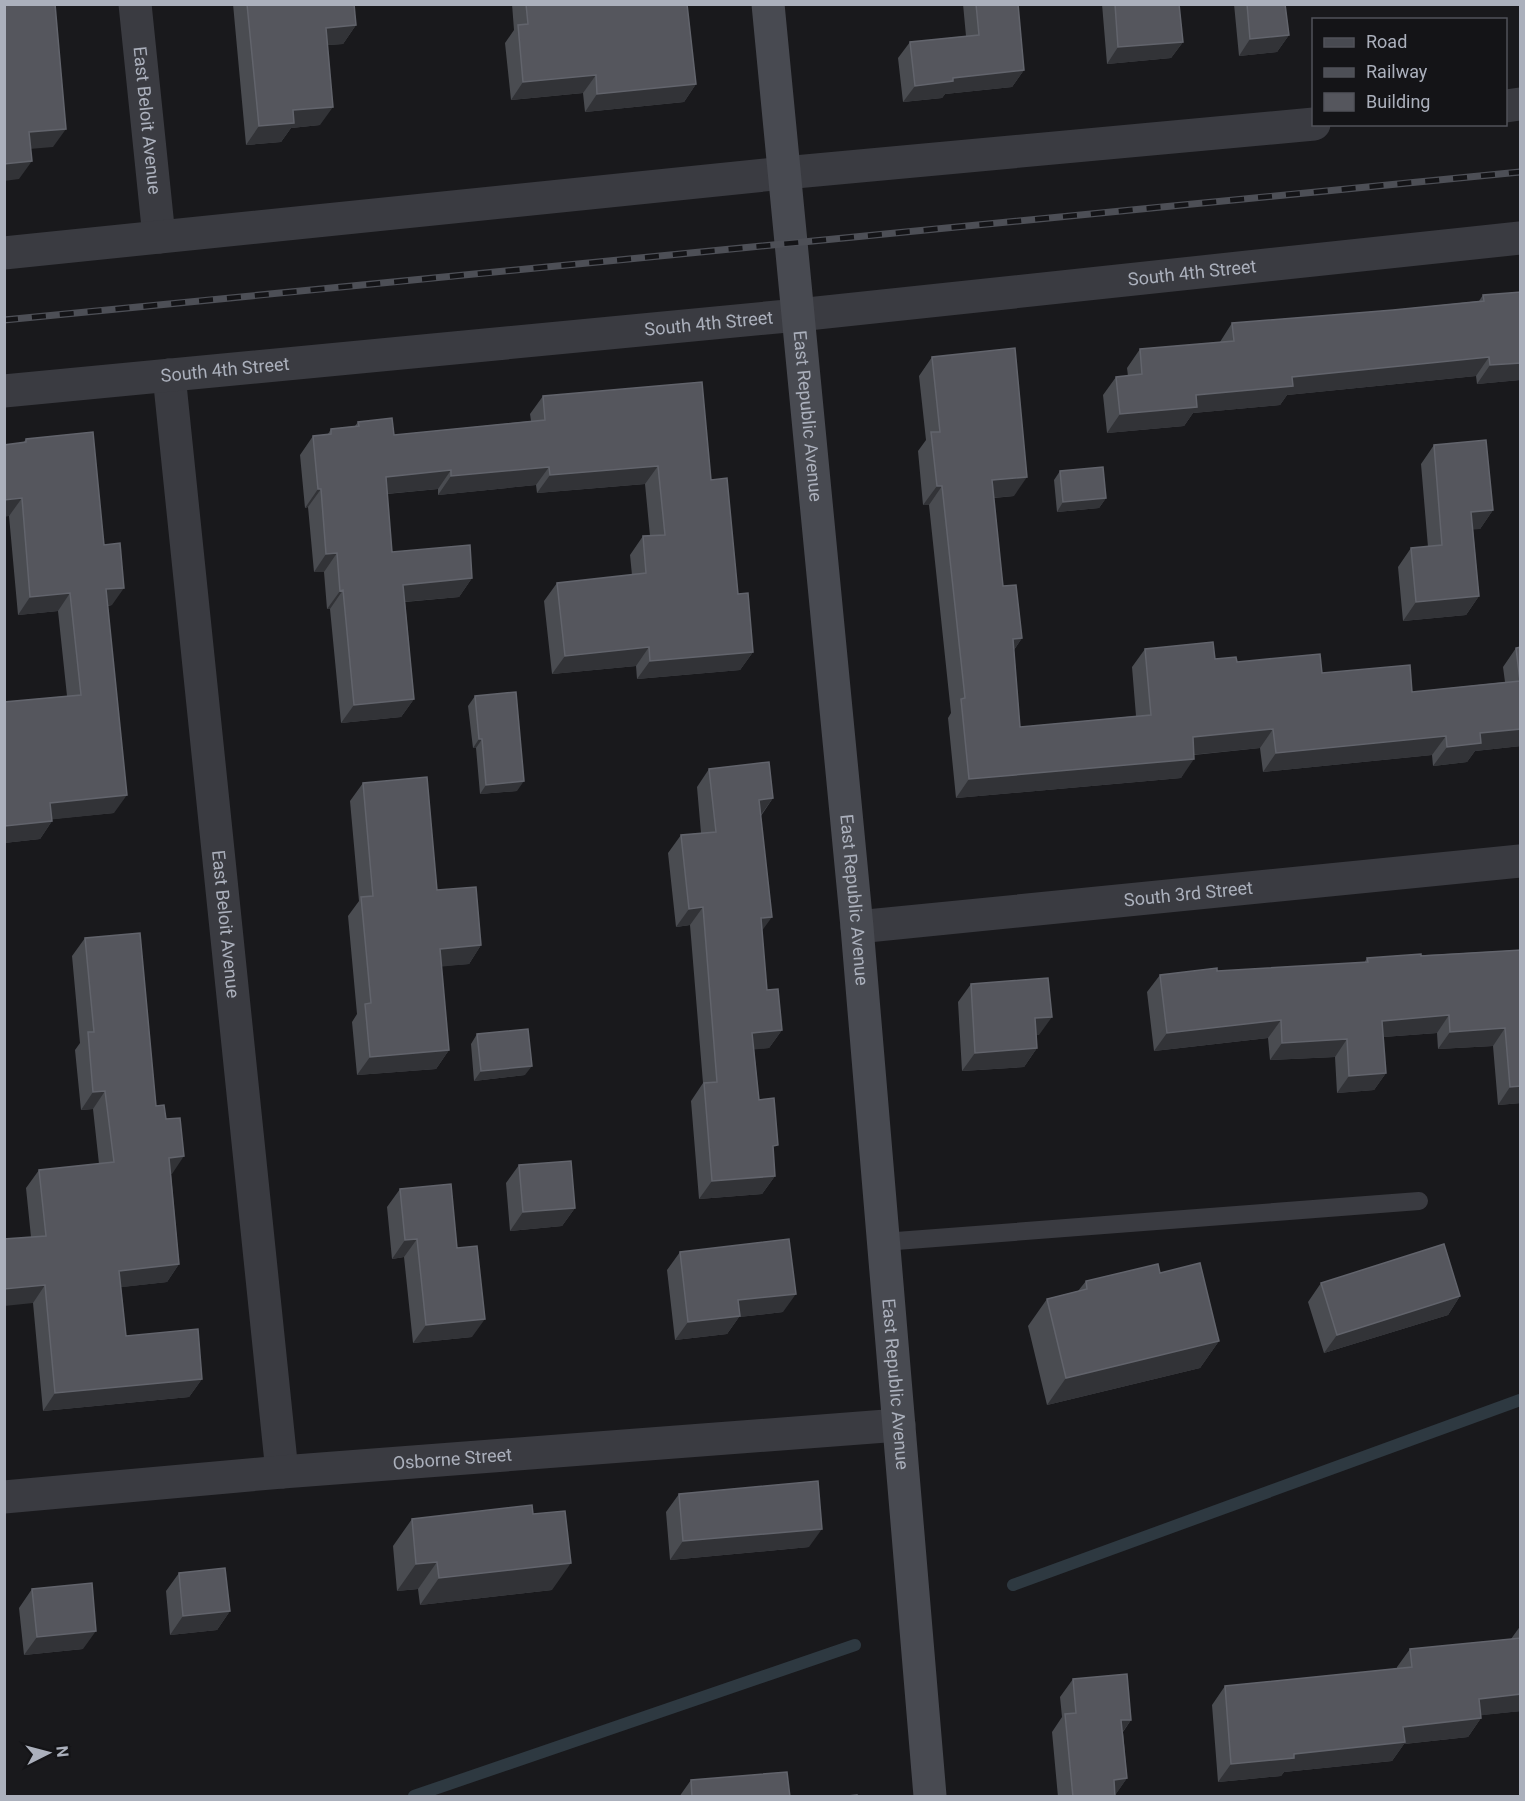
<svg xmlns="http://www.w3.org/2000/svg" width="1525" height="1801" font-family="Roboto,sans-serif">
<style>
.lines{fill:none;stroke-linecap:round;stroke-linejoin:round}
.stream{stroke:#2e3941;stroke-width:12}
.lane{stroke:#3a3b41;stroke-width:18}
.street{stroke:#3a3b41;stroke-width:33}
.secondary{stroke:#484a51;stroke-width:33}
.rail-casing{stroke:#4d4f56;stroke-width:7}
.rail{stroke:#141417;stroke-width:4.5;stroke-dasharray:14;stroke-linecap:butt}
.wall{fill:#4a4c51}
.shaded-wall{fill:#323337}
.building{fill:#55565d;stroke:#62646c;stroke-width:1.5}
.labels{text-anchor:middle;stroke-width:4.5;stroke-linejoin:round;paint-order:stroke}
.street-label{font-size:18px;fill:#abb0bc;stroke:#141417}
</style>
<rect width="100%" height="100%" fill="#19191c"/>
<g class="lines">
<path class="stream" d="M1013 1585 1520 1400
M414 1796 855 1645"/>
<path class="lane" d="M883 1242 1419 1201"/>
<g class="street">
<path id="s1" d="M135 4 159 237"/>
<path d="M1506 106 1520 104"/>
<path d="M4 253 784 173 1314 124"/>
<path id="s2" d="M169 375 282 1472"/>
<path id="s3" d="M4 391 798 315 1520 238"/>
<path id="s4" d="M857 927 1520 861"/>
<path id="s5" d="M4 1497 282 1472 899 1425"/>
</g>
<path class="secondary" id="s6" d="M768 4 857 927 930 1796"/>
<g class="rail-casing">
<path id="rail" d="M4 320 1520 172"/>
</g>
<use href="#rail" class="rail"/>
</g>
<path class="wall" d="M233 4H354L356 25 343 44 327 45 320 125 291 128 281 142 246 145Z
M512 4H687L696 84 684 102 585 112 583 93 511 100 505 43 514 30Z
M963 4H1018L1024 70 1012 87 945 94 942 98 903 102 898 58 910 42 966 36Z
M1102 4H1179L1183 42 1171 58 1107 64Z
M1234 4H1285L1289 35 1277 52 1239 56Z
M1521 292 1520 380 1477 384 1476 376 1287 395 1280 405 1193 413 1184 426 1107 433 1103 395 1116 377 1128 376 1127 368 1140 349 1220 342 1232 323 1393 310 1479 301 1483 295Z
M932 357 1014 496 994 498 1003 586 1022 638 1014 650 1020 727 1136 716 1132 667 1145 649 1215 659 1322 673 1412 692 1505 682 1503 667 1516 648 1521 647V746L1475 751 1467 762 1433 766 1432 755 1263 772 1260 748 1194 755 1181 778 956 798 948 718 951 713 929 505H923L918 451 926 440 919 376Z
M543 396 711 480 738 594 753 652 740 670 637 679 636 666 552 674 544 601 557 583 632 575 630 555 643 536H650L645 484 537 493 536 485 438 495V489L387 494 392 552 472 578 459 597 405 602 414 699 401 717 341 723 330 609H327L324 572H314L308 507 305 508 300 455 313 436 328 434 331 429 355 426 358 422 394 435 531 421 530 414Z
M26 439 104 545 112 605 108 606 114 813 52 819V821L40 839 4 843V702L67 696 58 611 18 615 9 516 23 443Z
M1434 445 1493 510 1480 529H1473L1479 596 1466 615 1403 621 1398 567 1411 548 1428 547 1421 464Z
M1060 471 1106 498 1099 508 1057 512 1054 480Z
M475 696 517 791 480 794 476 748H473L468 706Z
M709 769 773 798 761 816 762 931 767 990 782 1030 769 1048 754 1049 759 1100 773 1151 775 1176 762 1194 699 1199 691 1101 703 1083 690 925 676 927 668 853 681 835 701 833 697 787Z
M363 783 437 890 481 945 469 964 441 966 449 1050 436 1069 357 1075 352 1022 357 1014 348 916 359 901 350 801Z
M85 938 156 1106 172 1174H171L179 1264 167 1282 121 1287 126 1336 202 1379 189 1397 43 1411 33 1303 31 1237 26 1188 39 1170 99 1164 93 1109 81 1110 75 1050 80 1043 72 956Z
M1521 950V1103L1498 1105 1493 1046 1438 1049 1437 1033 1383 1037 1386 1073 1374 1090 1337 1093 1335 1057 1270 1060 1268 1038 1154 1051 1147 992 1160 975 1364 963 1367 958Z
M971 984 1039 1035H1036L1037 1048 1024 1067 962 1071 958 1002Z
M477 1034 525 1075 474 1081 471 1044Z
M519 1165 575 1208 562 1226 510 1231 506 1183Z
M400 1189 457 1248 472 1337 413 1343 404 1257 392 1259 387 1207Z
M680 1252 783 1312 739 1317 727 1334 675 1340 667 1270Z
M1160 1273 1219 1341 1200 1368 1047 1405 1028 1326 1047 1299 1078 1291 1086 1281Z
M1321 1283 1460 1296 1448 1315 1324 1353 1308 1302Z
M679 1494 809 1547 670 1560 666 1512Z
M533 1514 552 1590 420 1605 418 1589 397 1591 393 1546 412 1519Z
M179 1573 230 1611 217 1630 170 1635 166 1591Z
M32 1589 83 1649 24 1655 19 1608Z
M1521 1625V1711L1481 1715V1718L1468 1737 1404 1744 1392 1761 1284 1772 1281 1776 1218 1782 1212 1705 1225 1686 1397 1669V1667L1410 1649 1511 1639Z
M1073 1679 1131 1720 1123 1732 1127 1778 1115 1795V1797H1058L1052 1732 1062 1717 1060 1697Z
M691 1780 790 1797H679Z"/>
<path class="shaded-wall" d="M356 25 343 44 313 46 326 28Z
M1289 35 1277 52 1239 56 1250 39Z
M1183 42 1171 58 1107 64 1118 47Z
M1024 70 1012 87 945 94 942 98 903 102 915 86 953 78Z
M596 75 583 93 511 100 523 82Z
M696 84 684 102 585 112 597 94Z
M333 107 320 125 291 128 281 142 246 145 259 126 293 110Z
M66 129 53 147 17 150 29 132Z
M32 161 19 179 4 181V164Z
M1489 357 1476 376 1287 395 1280 405 1193 413 1184 426 1107 433 1120 414 1196 395 1292 377Z
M1521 363 1520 380 1477 384 1490 365Z
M658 466 645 484 537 493 550 475Z
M549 467 536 485 438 495 451 476Z
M451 470 438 489 373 495 386 477Z
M1027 477 1014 496 979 499 992 480Z
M937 486H942L929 505H923Z
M318 489H321L308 507 305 508Z
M22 498 9 516 4 517V500Z
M1106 498 1099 508 1057 512 1063 502Z
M1493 510 1480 529 1458 531 1471 512Z
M337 553 324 572H314L326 554Z
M472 578 459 597 390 603 403 585Z
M124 588 112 605 94 607 106 589Z
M343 590 330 609H327L340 591Z
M70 593 58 611 18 615 30 597Z
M1479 596 1466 615 1403 621 1416 602Z
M1022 638 1009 657 1013 639Z
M649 647 636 666 552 674 565 656Z
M753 652 740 670 637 679 650 661Z
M414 699 401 717 341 723 354 705Z
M1273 729 1260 748 1180 756 1193 737Z
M1521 729V746L1475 751 1467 762 1433 766 1447 747 1480 733Z
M1446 736 1432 755 1263 772 1276 753Z
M479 739H482L476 748H473Z
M1194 759 1181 778 956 798 969 779Z
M524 781 517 791 480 794 486 785Z
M127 795 114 813 37 821 50 803Z
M773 798 760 816 759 800Z
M52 821 40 839 4 843V828L5 826Z
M703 907 690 925 676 927 689 909Z
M772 917 759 935 761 918Z
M481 945 469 964 427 968 440 949Z
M1449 1015 1437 1033 1370 1038 1382 1021Z
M1052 1017 1039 1035 1022 1036 1035 1018Z
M1281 1020 1268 1038 1154 1051 1167 1033Z
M1505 1028 1493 1046 1438 1049 1450 1032Z
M782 1030 769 1048 740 1051 752 1033Z
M1347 1039 1335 1057 1270 1060 1282 1043Z
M1037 1048 1024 1067 962 1071 975 1053Z
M449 1050 436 1069 357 1075 370 1057Z
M532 1066 525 1075 474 1081 481 1071Z
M1386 1073 1374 1090 1337 1093 1349 1076Z
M1521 1086V1103L1498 1105 1510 1087Z
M105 1091 93 1109 81 1110 93 1092Z
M184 1156 172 1174 156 1176 169 1158Z
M775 1176 762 1194 699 1199 712 1181Z
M575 1208 562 1226 510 1231 523 1212Z
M417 1239 404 1257 392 1259 405 1240Z
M179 1264 167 1282 106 1289 119 1271Z
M45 1285 33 1303 4 1306V1289Z
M796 1294 783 1312 739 1317 727 1334 675 1340 688 1322 738 1300Z
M1460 1296 1448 1315 1324 1353 1337 1335Z
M485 1319 472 1337 413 1343 426 1325Z
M1219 1341 1200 1368 1047 1405 1066 1378Z
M202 1379 189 1397 43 1411 55 1393Z
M822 1529 809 1547 670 1560 683 1541Z
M437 1562 418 1589 397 1591 416 1564Z
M571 1563 552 1590 420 1605 439 1578Z
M230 1611 217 1630 170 1635 183 1616Z
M96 1631 83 1649 24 1655 37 1637Z
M1521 1694V1711L1466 1717 1479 1699Z
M1481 1718 1468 1737 1404 1744 1392 1761 1284 1772 1281 1776 1218 1782 1231 1764 1294 1754 1403 1727Z
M1121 1720H1131L1118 1738Z
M1127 1778 1114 1797V1780Z"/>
<path class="building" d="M4 4H55L66 129 29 132 32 161 4 164Z
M247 4H354L356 25 326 28 333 107 293 110 294 123 259 126Z
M526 4H687L696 84 597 94 596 75 523 82 518 25 528 24Z
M976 4H1018L1024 70 953 78V81L915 86 910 42 979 35Z
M1115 4H1179L1183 42 1118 47Z
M1247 4H1285L1289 35 1250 39Z
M1521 292V363L1490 365 1489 357 1292 377 1293 386 1196 395 1197 407 1120 414 1116 377 1142 374 1140 349 1234 341 1232 323 1393 310 1484 301 1483 295Z
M1015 348 1027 477 992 480 1003 586 1016 585 1022 638 1013 639 1020 727 1151 715 1145 649 1213 642 1215 659 1236 657 1237 662 1320 654 1322 673 1410 665 1412 692 1520 681 1516 648 1521 647V729L1480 733 1481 743 1447 747 1446 736 1276 753 1273 729 1193 737 1194 759 969 779 961 699 965 698 942 486H937L931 432H940L932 357Z
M702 382 711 480 727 478 738 594 748 593 753 652 650 661 649 647 565 656 557 583 646 573 643 536 665 535 658 466 550 475 549 467 451 476V470L386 477 392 552 470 545 472 578 403 585 414 699 354 705 343 590 340 591 337 553 326 554 321 489H318L313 436 331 434V429L359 426 358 422 392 418 394 435 545 420 543 396Z
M93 432 104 545 120 543 124 588 106 589 127 795 50 803 52 821 5 826 4 817V702L81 695 70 593 30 597 22 498 4 500V445L26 442V439Z
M1486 440 1493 510 1471 512 1479 596 1416 602 1411 548 1442 545 1434 445Z
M1103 467 1106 498 1063 502 1060 471Z
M516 692 524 781 486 785 482 739H479L475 696Z
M769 762 773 798 759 800 772 917 761 918 767 990 778 989 782 1030 752 1033 759 1100 774 1098 778 1145 773 1146 775 1176 712 1181 704 1083 717 1082 703 907 689 909 681 835 716 832 709 769Z
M427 777 437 890 476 887 481 945 440 949 449 1050 370 1057 365 1004 371 1003 361 897 373 896 363 783Z
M140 933 156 1106 164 1105 166 1119 180 1118 184 1156 169 1158 179 1264 119 1271 126 1336 198 1329 202 1379 55 1393 45 1285 4 1289V1239L46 1236 39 1170 114 1162 105 1091 93 1092 88 1032H94L85 938Z
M1521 950V1086L1510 1087 1505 1028 1450 1032 1449 1015 1382 1021 1386 1073 1349 1076 1347 1039 1282 1043 1281 1020 1167 1033 1160 975 1217 968V971L1368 962 1367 958 1421 954V956Z
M1048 978 1052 1017 1035 1018 1037 1048 975 1053 971 984Z
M528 1029 532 1066 481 1071 477 1034Z
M571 1161 575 1208 523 1212 519 1165Z
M451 1184 457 1248 477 1246 485 1319 426 1325 417 1239 405 1240 400 1189Z
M789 1239 796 1294 738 1300 740 1316 688 1322 680 1252Z
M1444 1244 1460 1296 1337 1335 1321 1283Z
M1200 1263 1219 1341 1066 1378 1047 1299 1087 1289 1086 1281 1158 1264 1160 1273Z
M818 1481 822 1529 683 1541 679 1494Z
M532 1505 533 1514 565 1511 571 1563 439 1578 437 1562 416 1564 412 1519Z
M225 1568 230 1611 183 1616 179 1573Z
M92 1583 96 1631 37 1637 32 1589Z
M1521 1638V1694L1479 1699 1481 1718 1403 1727 1405 1742 1294 1754V1758L1231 1764 1225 1686 1412 1667 1410 1649Z
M1127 1674 1131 1720H1121L1127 1778 1114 1780 1115 1797H1073L1065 1714 1076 1713 1073 1679Z
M787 1772 790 1797H692L691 1780Z
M857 1795V1797H836Z"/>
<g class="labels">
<g class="street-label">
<text dy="6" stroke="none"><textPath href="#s1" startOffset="117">East Beloit Avenue</textPath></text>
<text dy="6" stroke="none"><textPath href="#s3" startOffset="1194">South 4th Street</textPath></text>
<text dy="6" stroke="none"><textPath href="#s3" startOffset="708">South 4th Street</textPath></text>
<text dy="6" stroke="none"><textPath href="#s3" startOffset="222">South 4th Street</textPath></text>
<text dy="6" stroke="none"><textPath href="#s6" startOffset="414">East Republic Avenue</textPath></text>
<text dy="6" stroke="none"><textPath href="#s4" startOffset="333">South 3rd Street</textPath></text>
<text dy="6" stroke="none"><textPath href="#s6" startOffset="900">East Republic Avenue</textPath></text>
<text dy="6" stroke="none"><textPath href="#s2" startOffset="552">East Beloit Avenue</textPath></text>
<text dy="6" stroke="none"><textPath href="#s6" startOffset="1386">East Republic Avenue</textPath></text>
<text dy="6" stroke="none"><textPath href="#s5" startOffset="450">Osborne Street</textPath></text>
</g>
</g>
<rect width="1525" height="1801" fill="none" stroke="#abb0bc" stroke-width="12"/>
<rect x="1312" y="18" width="195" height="108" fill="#141417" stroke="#505259" stroke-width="1.5"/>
<rect x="1324" y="38" width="30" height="9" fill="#484a51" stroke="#505259" stroke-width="1.5"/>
<text x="1366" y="48" font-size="18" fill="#abb0bc">Road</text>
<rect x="1324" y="68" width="30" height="9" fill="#4d4f56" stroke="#505259" stroke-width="1.5"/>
<text x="1366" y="78" font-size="18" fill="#abb0bc">Railway</text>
<rect x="1324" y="93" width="30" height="18" fill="#55565d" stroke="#505259" stroke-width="1.5"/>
<text x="1366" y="108" font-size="18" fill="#abb0bc">Building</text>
<g transform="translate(48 1753) rotate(84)" stroke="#141417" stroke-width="4.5" paint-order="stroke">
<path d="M0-4.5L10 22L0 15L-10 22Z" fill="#abb0bc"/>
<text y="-9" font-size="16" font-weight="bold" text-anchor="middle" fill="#abb0bc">N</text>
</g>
</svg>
